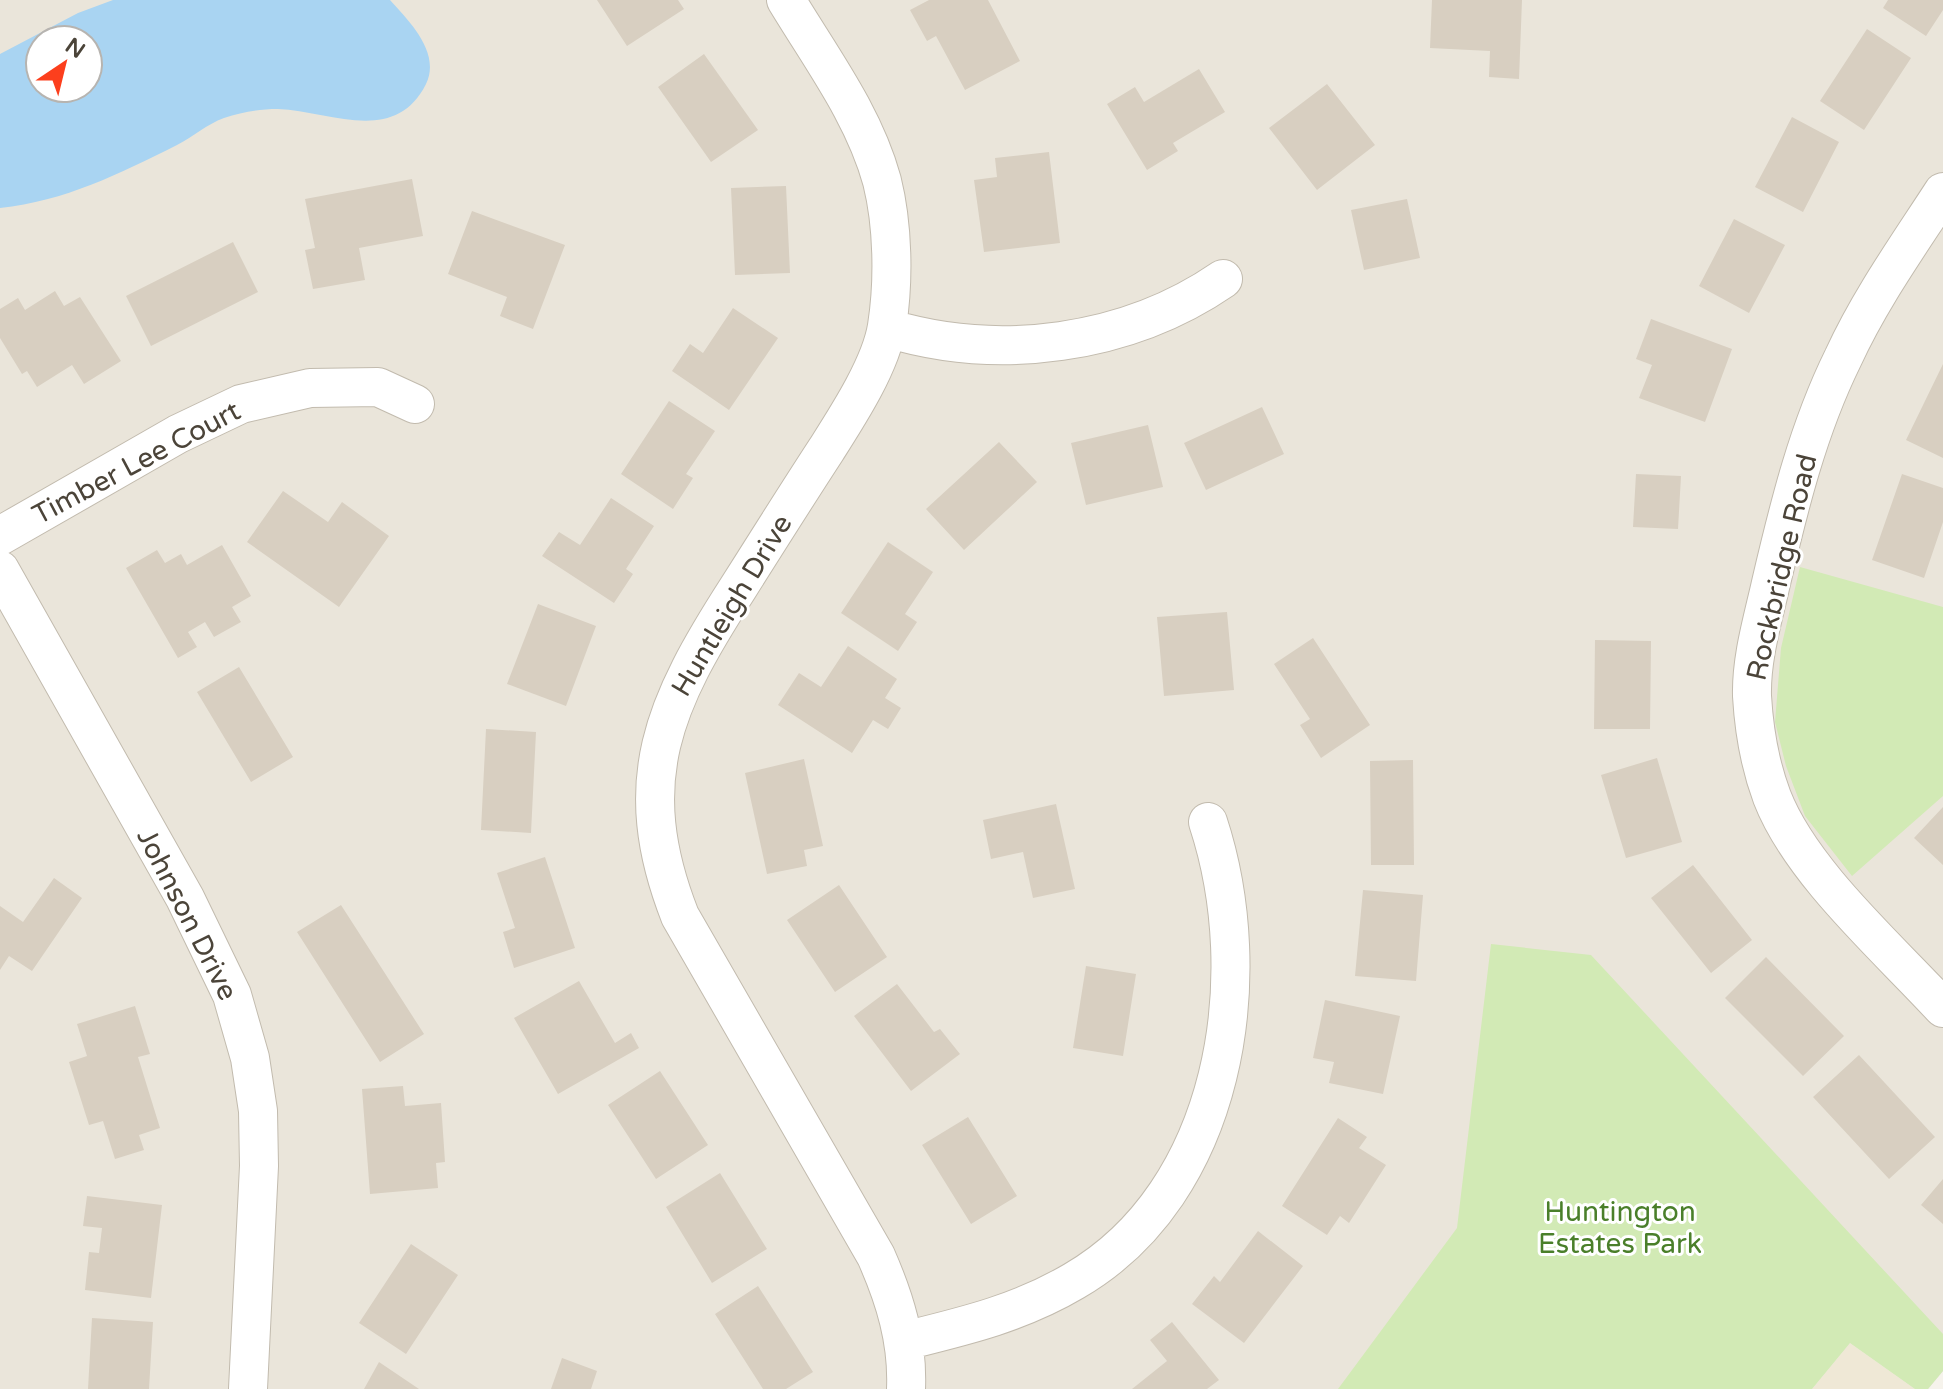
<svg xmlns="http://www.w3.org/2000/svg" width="1943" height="1389" font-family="'Varela Round',sans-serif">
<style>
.residential{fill:#eae5da;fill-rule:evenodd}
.education{fill:#efe8d6}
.green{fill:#d2eab5}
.water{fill:#a9d4f2;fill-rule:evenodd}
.building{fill:#d8cfc1}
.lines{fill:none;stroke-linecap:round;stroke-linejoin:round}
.minor-casing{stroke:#c2bbae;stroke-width:40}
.minor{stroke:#fff;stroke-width:38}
.labels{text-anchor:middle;stroke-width:6;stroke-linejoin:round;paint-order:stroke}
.street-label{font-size:28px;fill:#4b4439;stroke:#fff}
.park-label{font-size:28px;fill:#4a7f2a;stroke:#fff}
</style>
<rect width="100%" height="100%" fill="#f6f3ec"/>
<path class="residential" d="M0 0H1943V1371L1928 1389H1915L1850 1343 1812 1389H0ZM40 40H88V88H40Z"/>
<path class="education" d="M1850 1343 1915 1389H1812Z"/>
<path class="green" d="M1800 567 1943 607V796L1852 876 1805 816 1786 766 1775 722 1781 648Z
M1491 944 1591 955 1943 1334V1371L1928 1389H1915L1850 1343 1812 1389H1338L1457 1228Z"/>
<path class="water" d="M113 0H390C410 22 441 53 426 84 395 146 330 111 278 109 259 109 242 112 224 118 207 124 193 137 177 145 119 174 65 201 0 208V54L78 13ZM40 40H88V88H40Z"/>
<path class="building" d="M597 0H678L684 9 627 46Z
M929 0H988L1020 61 965 90 936 36 927 41 910 10Z
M1432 0H1522L1519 79 1489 77 1490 51 1430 48Z
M1888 0H1943V10L1926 36 1883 8Z
M1867 29 1911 58 1864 130 1820 101Z
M704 54 758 130 711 162 658 87Z
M1199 69 1225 112 1173 143 1178 151 1147 170 1107 104 1135 87 1144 102Z
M1327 84 1375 145 1317 190 1269 128Z
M1792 117 1839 142 1803 212 1755 187Z
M1049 152 1060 243 984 252 974 180 997 177 995 158Z
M412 179 423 236 359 248 365 280 313 289 305 250 315 248 305 199Z
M786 186 790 273 735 275 731 188Z
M1407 199 1420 258 1364 270 1351 210Z
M472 211 565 245 533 329 500 316 507 297 448 274Z
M1734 219 1785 245 1749 313 1699 286Z
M233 242 258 292 151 346 126 296Z
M55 291 64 306 80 297 121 361 84 384 72 365 37 387 27 371 22 374 0 338V309L18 298 25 310Z
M733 308 778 338 729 410 672 371 690 344 703 353Z
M1651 319 1732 349 1705 422 1639 398 1652 365 1636 359Z
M1943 364V458L1906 440Z
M669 401 715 431 686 474 693 478 673 509 621 474Z
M1262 407 1284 454 1206 490 1184 443Z
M1148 425 1163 487 1086 505 1071 443Z
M999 442 1037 482 964 550 926 509Z
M1636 474 1681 476 1678 529 1633 527Z
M1902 474 1943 488V522L1924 578 1872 560Z
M283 491 328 522 342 502 389 536 339 607 247 542Z
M611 498 654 526 626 569 633 574 614 603 542 556 559 532 580 545Z
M888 542 933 572 905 614 917 622 898 651 841 613Z
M222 545 251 596 232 607 241 622 214 637 205 622 188 632 197 647 178 658 126 568 157 550 165 563 181 554 187 565Z
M538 604 596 626 566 706 507 684Z
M1227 612 1234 690 1164 696 1157 617Z
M1313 638 1370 725 1321 758 1300 725 1310 719 1274 664Z
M1595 640 1651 641 1650 729H1594Z
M848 646 897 679 885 698 901 708 888 729 873 720 852 753 778 705 799 673 821 687Z
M239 667 293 757 251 782 197 692Z
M486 729 536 732 531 833 481 830Z
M1657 758 1682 842 1626 858 1601 775Z
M804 759 823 846 804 850 807 866 767 874 745 773Z
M1413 760 1414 865H1371L1370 761Z
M1056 804 1075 889 1033 898 1023 852 991 859 983 820Z
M1943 807V865L1914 838Z
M545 857 575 948 514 968 503 932 515 928 497 873Z
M1693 865 1752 940 1711 973 1651 898Z
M54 878 82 898 32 971 9 956 0 970V906L23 922Z
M839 885 887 957 835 992 787 920Z
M1363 890 1423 895 1416 981 1355 976Z
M341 905 424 1034 380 1062 297 932Z
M1766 957 1844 1036 1803 1076 1725 998Z
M1086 966 1136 974 1123 1056 1073 1048Z
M579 981 615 1043 631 1033 639 1048 558 1094 514 1018Z
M897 984 934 1032 940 1029 960 1054 911 1091 854 1016Z
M1325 1000 1400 1016 1383 1094 1329 1083 1334 1062 1313 1058Z
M135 1006 150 1054 138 1057 160 1128 139 1135 144 1150 115 1159 103 1121 89 1125 69 1062 87 1056 77 1024Z
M1859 1055 1935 1137 1889 1179 1813 1097Z
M660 1071 708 1145 656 1179 608 1105Z
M403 1086 405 1106 441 1103 445 1162 436 1163 438 1188 370 1194 362 1089Z
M968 1117 1017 1196 971 1224 922 1145Z
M1338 1118 1367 1137 1359 1148 1386 1165 1349 1223 1340 1216 1327 1235 1282 1206Z
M720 1173 767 1249 712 1283 666 1207Z
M1943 1179V1224L1921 1205Z
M87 1196 162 1205 151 1298 85 1290 89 1252 99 1253 102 1228 83 1226Z
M1258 1231 1303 1266 1244 1343 1192 1304 1214 1276 1220 1282Z
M411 1244 458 1275 406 1354 359 1323Z
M758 1286 813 1372 786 1389H763L715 1314Z
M92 1318 153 1322 149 1389H88Z
M1172 1322 1219 1380 1207 1389H1132L1167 1361 1150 1340Z
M562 1358 597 1371 591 1389H551Z
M379 1362 419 1389H364Z"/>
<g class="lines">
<g class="minor-casing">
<path id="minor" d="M786 0C821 58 864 115 882 181 893 225 894 281 887 326 881 365 847 417 826 450 796 496 767 542 738 588 664 703 627 781 680 916L876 1256C895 1299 908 1341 906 1389
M1943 192C1908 246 1870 299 1843 358 1808 429 1789 506 1771 583 1763 619 1751 658 1752 696 1754 730 1760 765 1772 797 1801 872 1888 948 1943 1008
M887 328C999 362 1127 345 1223 279
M0 536 178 434 241 404 310 388 378 387 415 404
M0 570 185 898 232 995 250 1058 258 1111 259 1166 248 1389
M904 1341C965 1326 1020 1313 1074 1281 1227 1192 1259 977 1208 822"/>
</g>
<use href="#minor" class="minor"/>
</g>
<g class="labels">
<g class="street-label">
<text transform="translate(136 462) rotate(-28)" y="10">Timber Lee Court</text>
<text transform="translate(1781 567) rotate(-77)" y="10">Rockbridge Road</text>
<text transform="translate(731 605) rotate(-59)" y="10">Huntleigh Drive</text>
<text transform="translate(188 914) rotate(63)" y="10">Johnson Drive</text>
</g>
<g class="park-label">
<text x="1620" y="1221">Huntington<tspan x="1620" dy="32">Estates Park</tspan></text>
</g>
</g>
<g transform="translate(64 64) rotate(35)"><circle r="38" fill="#ffffff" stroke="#b7b4b0" stroke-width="2"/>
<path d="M0-6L14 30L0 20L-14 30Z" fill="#fc3f1d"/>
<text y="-12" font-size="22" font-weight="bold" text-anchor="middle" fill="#4b4439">N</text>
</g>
</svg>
